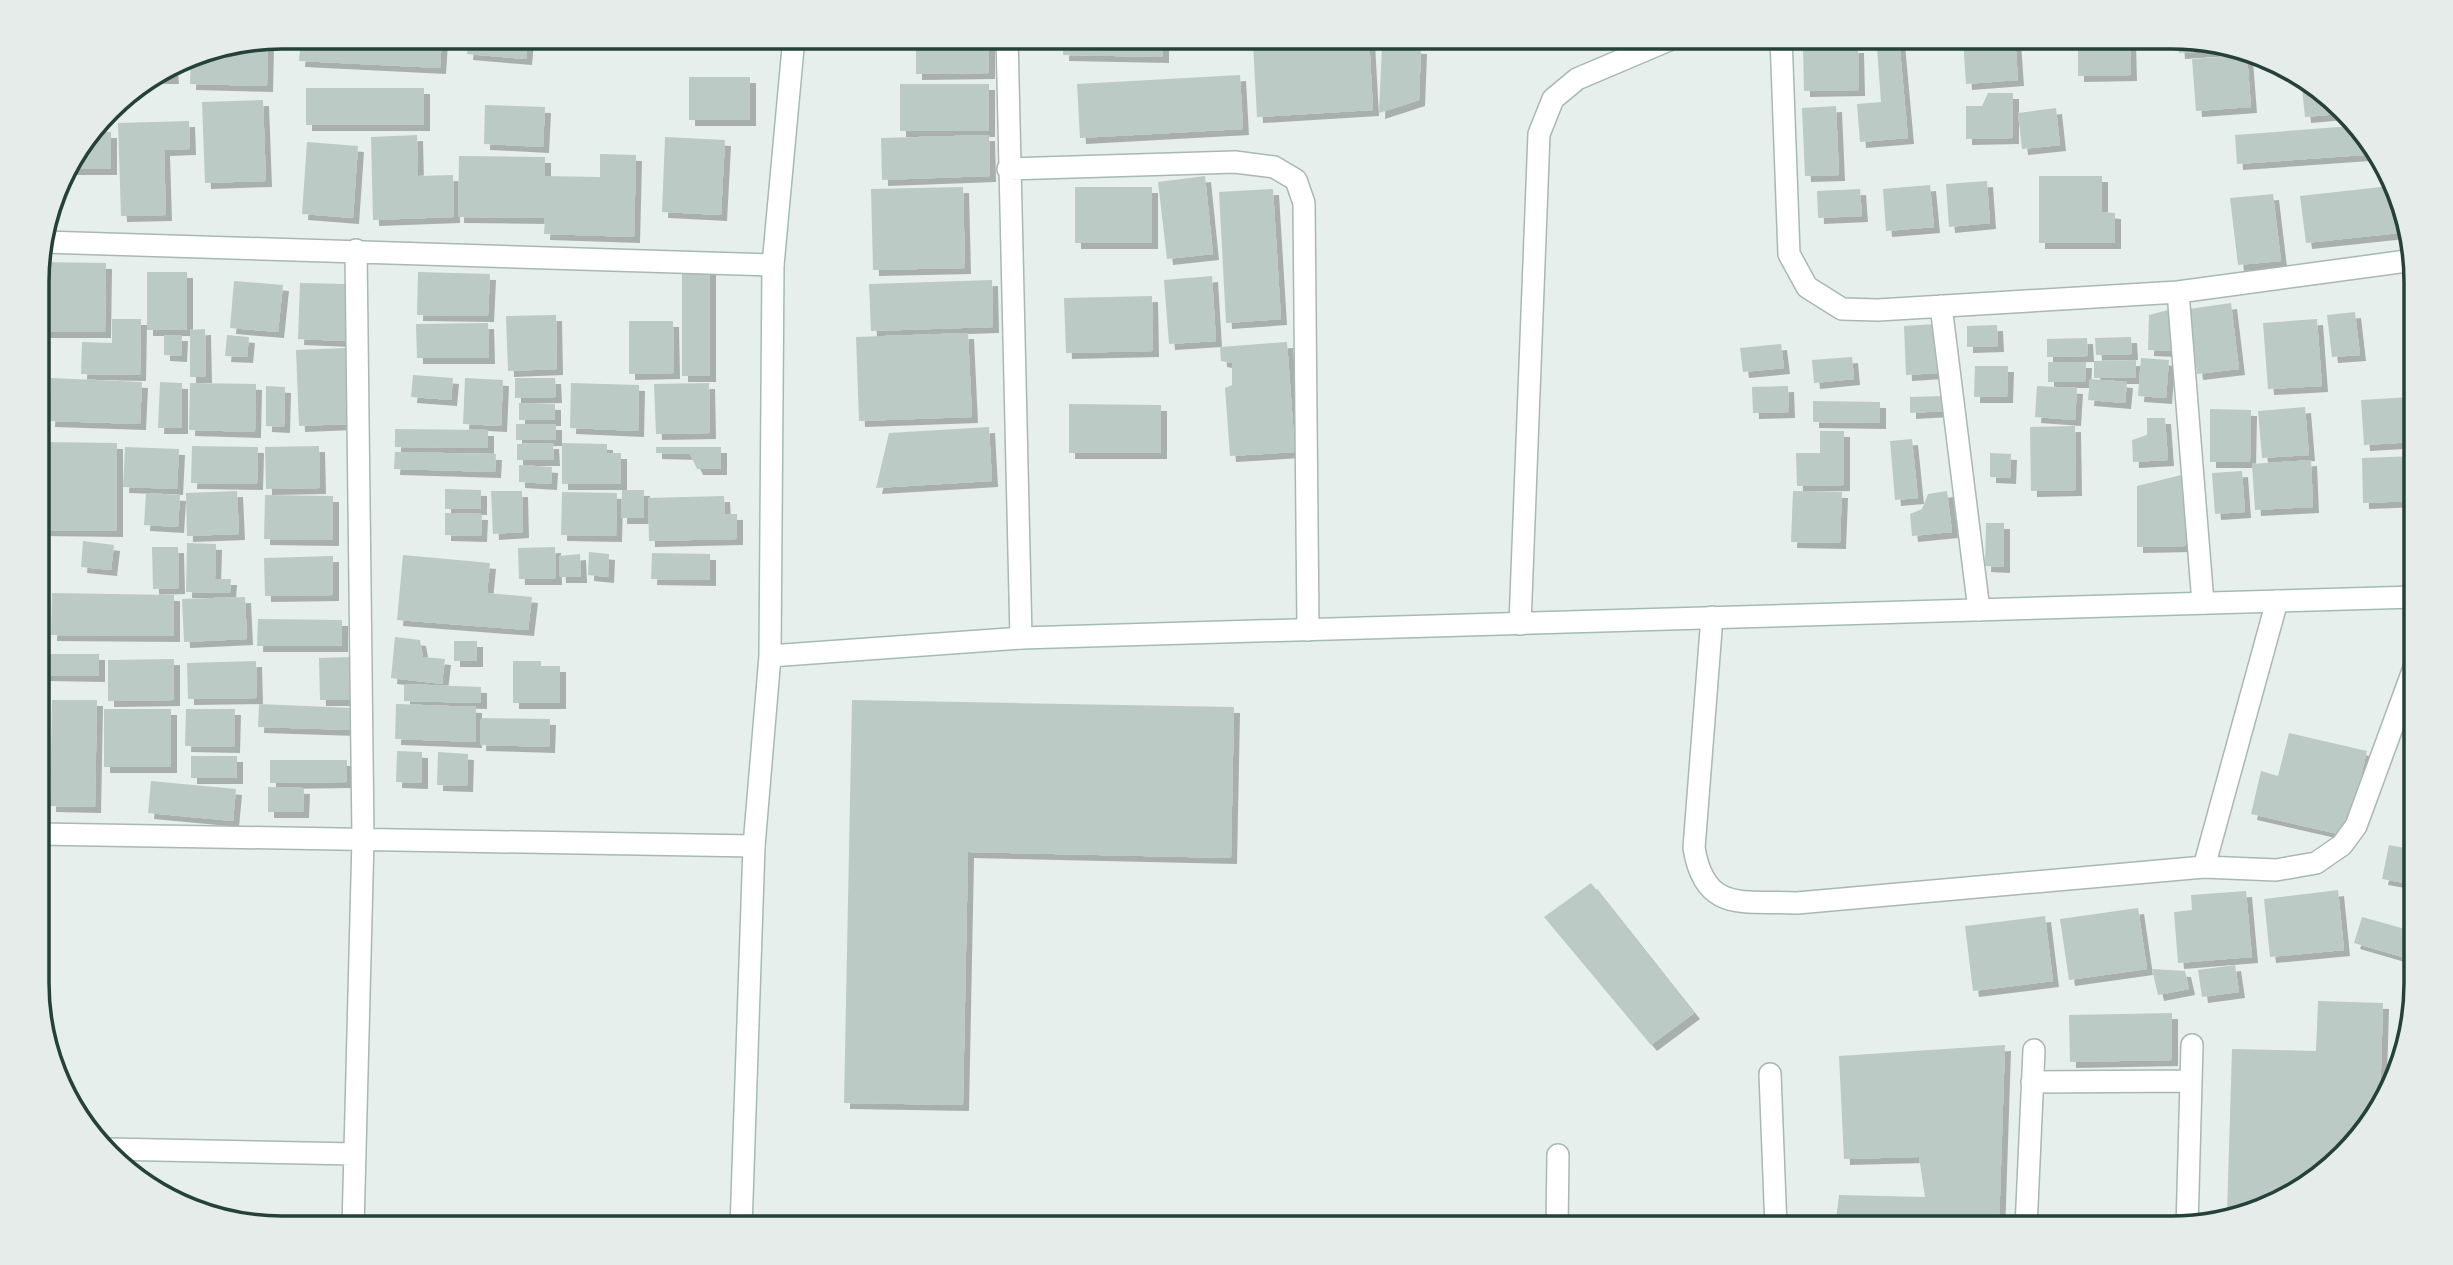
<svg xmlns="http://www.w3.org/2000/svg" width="2453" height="1265" font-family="'Sofia Sans Condensed',sans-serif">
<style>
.building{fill:#bbcac4;filter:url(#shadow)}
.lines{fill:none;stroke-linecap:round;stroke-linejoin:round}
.street-casing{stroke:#a8b8b2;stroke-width:24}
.secondary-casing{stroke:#a4bbb3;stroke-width:24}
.street{stroke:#fff;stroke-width:21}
.secondary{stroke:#fff;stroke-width:21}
.rim{fill:none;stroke:#24423a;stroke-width:3.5}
</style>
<defs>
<filter id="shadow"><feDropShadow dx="6" dy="6" stdDeviation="0" flood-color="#0004"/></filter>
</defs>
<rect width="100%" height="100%" fill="#e6efeb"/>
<path class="building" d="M301 37H442L440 68 299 61Z
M469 37H528L526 59 467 54Z
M916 37H989V73L916 74Z
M1064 37H1163V57L1063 55Z
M1369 37 1373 110 1257 117 1253 44Z
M2015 37 2018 80 1966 84 1963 39Z
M2078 37H2130L2131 75 2078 76Z
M1899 39 1908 138 1860 142 1857 104 1881 102 1877 48Z
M2178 39 2226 50 2179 53Z
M268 40 267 86 190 84 191 55Z
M1382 46 1421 48 1419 100 1379 113Z
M1858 47 1859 90 1804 91 1803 48Z
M2247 55 2251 107 2196 111 2192 59Z
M172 66 173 78H152Z
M1240 75 1243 129 1080 138 1077 84Z
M689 77H750V120H689Z
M900 84H989V131H900Z
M306 88H424V125H306Z
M2302 88H2309L2339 114 2305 117Z
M1988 93H2013V138L1966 139V106H1982Z
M263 100 266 181 205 183 202 102Z
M485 105 545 107 543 147 484 144Z
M1836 106 1839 175 1805 176 1802 108Z
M2056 108 2060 145 2022 149 2018 113Z
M189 121 190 149 164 150 166 215 121 216 118 123Z
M2352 126 2375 146 2378 154 2237 164 2235 135Z
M94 132H111V169H65Z
M417 135 418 176 453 175 454 217 373 220 371 137Z
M989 135 990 176 882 180 881 138Z
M665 137 725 140 721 215 662 212Z
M307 142 358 146 353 218 302 214Z
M600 154 636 155 634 237 544 234 545 218 458 217 459 156 545 157V176L600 177Z
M1205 176 1213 254 1167 259 1158 182Z
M2039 176H2102V212L2115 213V243H2039Z
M1987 181 1990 223 1949 227 1946 184Z
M1930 185 1934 227 1886 231 1883 189Z
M2390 186 2395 200 2399 233 2306 243 2300 196Z
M963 187 965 268 873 270 871 189Z
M1075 187H1152V243H1075Z
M1273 189 1281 319 1226 323 1219 192Z
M1860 189 1862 216 1818 218 1817 191Z
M2273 194 2281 261 2238 265 2230 198Z
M38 262 106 263 105 332H37Z
M682 268H710V376H682Z
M147 272H187V330H147Z
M418 272 490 274 488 316 417 315Z
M1212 276 1216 341 1169 344 1164 280Z
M992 280 993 327 871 331 869 284Z
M234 281 283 285 278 332 230 328Z
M300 283 346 284 345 341 298 339Z
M1152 296 1153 351 1066 353 1064 298Z
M2231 303 2239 369 2197 374 2189 309Z
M2172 309 2171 351 2148 350 2149 315Z
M2355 312 2360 355 2332 357 2327 315Z
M556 315 557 369 508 371 506 316Z
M112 319H141L140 375 81 374 82 342 112 343Z
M2317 319 2322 386 2268 389 2263 323Z
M629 321H673L674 373 629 374Z
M488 323 489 358H417L416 324Z
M1935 324 1937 373 1906 375 1904 326Z
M1997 325 1998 346 1967 347V326Z
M205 329 206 377H190V330Z
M968 333 972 417 859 421 856 337Z
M164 335H182L181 356 164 355Z
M227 335 249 337 247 357 225 356Z
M2131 337 2132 354 2096 355 2095 338Z
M2087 338 2088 356 2047 357V339Z
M1287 342 1295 452 1230 456 1225 388 1232 385V363L1221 361 1220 347Z
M1781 344 1784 368 1743 372 1740 348Z
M346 348 348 424 299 426 296 350Z
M1852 357 1854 379 1814 383 1812 360Z
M2141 358 2169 360 2166 398 2138 396Z
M2136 360V378H2094V361Z
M2048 362H2086L2085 382H2048Z
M1975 366H2008L2007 397H1974Z
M413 375 453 378 451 400 411 397Z
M51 378 142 382 140 424 49 421Z
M465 378 503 380 501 426 463 424Z
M515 378H555L556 397 515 398Z
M2090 379 2127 382 2125 403 2088 400Z
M160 382 182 383V428H158Z
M190 383 256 384 255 432 189 430Z
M571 383 639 385 638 431 570 428Z
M709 383 710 433 656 434 654 384Z
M266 386 285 387 284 427 266 426Z
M1788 386 1789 412 1753 413 1752 387Z
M2037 386 2077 388 2075 420 2035 417Z
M1944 396 1945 411 1910 413V397Z
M2411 397 2414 442 2364 445 2361 400Z
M1813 401 1880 402V423L1813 422Z
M519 403 555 404V420H519Z
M1069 404 1161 405V453H1069Z
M2305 407 2309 455 2262 458 2258 411Z
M2210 409 2251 410 2250 462H2210Z
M2147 418H2165L2168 460 2133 462 2132 440 2147 435Z
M516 424H556V440H516Z
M2075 426 2076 490 2031 491 2030 427Z
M989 427 992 481 876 488 889 433Z
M395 429 488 430V448L395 447Z
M1820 431H1844V485L1797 486 1796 453H1820Z
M1912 439 1918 498 1895 500 1890 441Z
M38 442 117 443V531L38 530Z
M553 443 554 460H517V444Z
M562 443 607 444V453H621V484H562Z
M192 446 258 447 257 484 191 483Z
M319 446 320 488 266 489 265 447Z
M125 447 179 449 177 489 123 487Z
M656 447H721V469H697L690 454 656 453Z
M395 452 496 454 495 472 394 469Z
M1990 453 2011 454 2010 478 1990 477Z
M2415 456V501L2363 503 2362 458Z
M2311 460 2313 507 2255 510 2252 464Z
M519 465 552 467 551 484 519 482Z
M2242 471 2245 512 2215 514 2212 473Z
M2185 474 2186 546 2137 547V486Z
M445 489 481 490V509H445Z
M622 490H644V518H621Z
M237 491 239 534 187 536 186 493Z
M491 491H522L523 532 493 534Z
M1793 491 1842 492 1840 543 1791 542Z
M1947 491 1952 532 1912 536 1910 514 1922 509 1928 494Z
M562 492 617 493 616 536 561 535Z
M146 493 180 495 178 527 144 525Z
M265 495 333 496V540L264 539Z
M724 496 725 514H737V539L649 541 648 498Z
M445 513 482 514 481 536 445 535Z
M1986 523H2004V567L1985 566Z
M83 541 114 545 111 570 81 567Z
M187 543 216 544 215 579H231L230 593 186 592Z
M152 547H178L179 588 153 589Z
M555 547 556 579H519L518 548Z
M589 552 609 554 608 577 588 575Z
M652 553 710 554V580L651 579Z
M580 554 581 577H560L559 556Z
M403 555 490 563 487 593 532 597 528 630 397 620Z
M333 556V595L265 596 264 558Z
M52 593 174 595V636L51 635Z
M245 597 247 639 184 642 182 599Z
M258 619 342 620V646H257Z
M395 637 420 640 423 657 445 659 442 684 391 678Z
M454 641H477V661H454Z
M44 654H99V676L44 675Z
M352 657 353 700H320L319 658Z
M174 659V700L108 701V660Z
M256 661 257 698 188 699 187 663Z
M513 661H541V666H560V703H513Z
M404 684 481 687V703L404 701Z
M52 700H97L95 807 50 806Z
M852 700 1234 707 1231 858 968 852 963 1105 844 1103Z
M259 704 353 708 351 730 258 727Z
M396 704 476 707V742L395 739Z
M104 709H171V767H104Z
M186 709H235L234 747 185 746Z
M481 718 550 719 549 747 480 745Z
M2289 733 2367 751 2347 836 2251 814 2261 771 2278 776Z
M397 751 422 752V783L396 782Z
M438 752 468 754 467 786 437 785Z
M191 756H237V778H191Z
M270 760H347V782L270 783Z
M151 781 236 789 233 821 148 813Z
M268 787 304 788 303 812H268Z
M2389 845 2416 850V885L2382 879Z
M1591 883 1694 1013 1651 1045 1544 917Z
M2338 890 2344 950 2270 957 2264 899Z
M2246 891 2252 957 2178 963 2174 912 2192 910 2191 895Z
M2138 908 2147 969 2069 980 2060 919Z
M2045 916 2053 981 1973 991 1965 926Z
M2362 917 2416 932V961L2354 943Z
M2235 965 2239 992 2202 997 2198 970Z
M2152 969 2185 971 2189 989 2158 995Z
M2318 1001 2383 1003 2380 1104 2307 1187 2227 1214 2232 1049 2316 1051Z
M2172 1013V1060L2070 1062 2069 1015Z
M2005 1045 1999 1228H1835L1839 1195 1925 1197 1919 1157 1844 1159 1839 1056Z"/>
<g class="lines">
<g class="street-casing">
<path id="street" d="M1007 37 1021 638
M1781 37 1789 254 1807 287 1842 309 1878 310 2178 292
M1008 169 1235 162 1274 167 1296 180 1304 203 1308 630
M44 242 773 265
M1941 306 1979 610
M2203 603 2178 292 2414 260
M1712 617 1694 848C1705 914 1744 900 1797 903L2204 867 2276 870 2316 863 2342 845 2356 826 2415 665
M1520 624 1539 134 1553 99 1577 79 1676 37
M39 834 754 846
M2204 867 2277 601
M1770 1074 1776 1228
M2032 1082 2190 1081
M108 1149 355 1154
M353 1228 363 839 356 250
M1557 1228 1558 1155
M2026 1228 2034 1050
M2187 1228 2192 1045"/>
</g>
<g class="secondary-casing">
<path id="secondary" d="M770 656 1021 638 2415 597
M741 1228 754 846 770 656 773 265 794 37"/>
</g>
<use href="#street" class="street"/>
<use href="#secondary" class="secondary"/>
</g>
<path d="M0 0H2453V1265H0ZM282 49H2171A233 233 0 0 1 2404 282V983A233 233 0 0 1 2171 1216H282A233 233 0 0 1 49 983V282A233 233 0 0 1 282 49Z" fill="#e6ecea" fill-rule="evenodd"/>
<path class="rim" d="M282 49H2171A233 233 0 0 1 2404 282V983A233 233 0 0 1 2171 1216H282A233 233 0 0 1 49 983V282A233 233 0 0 1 282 49Z"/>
</svg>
